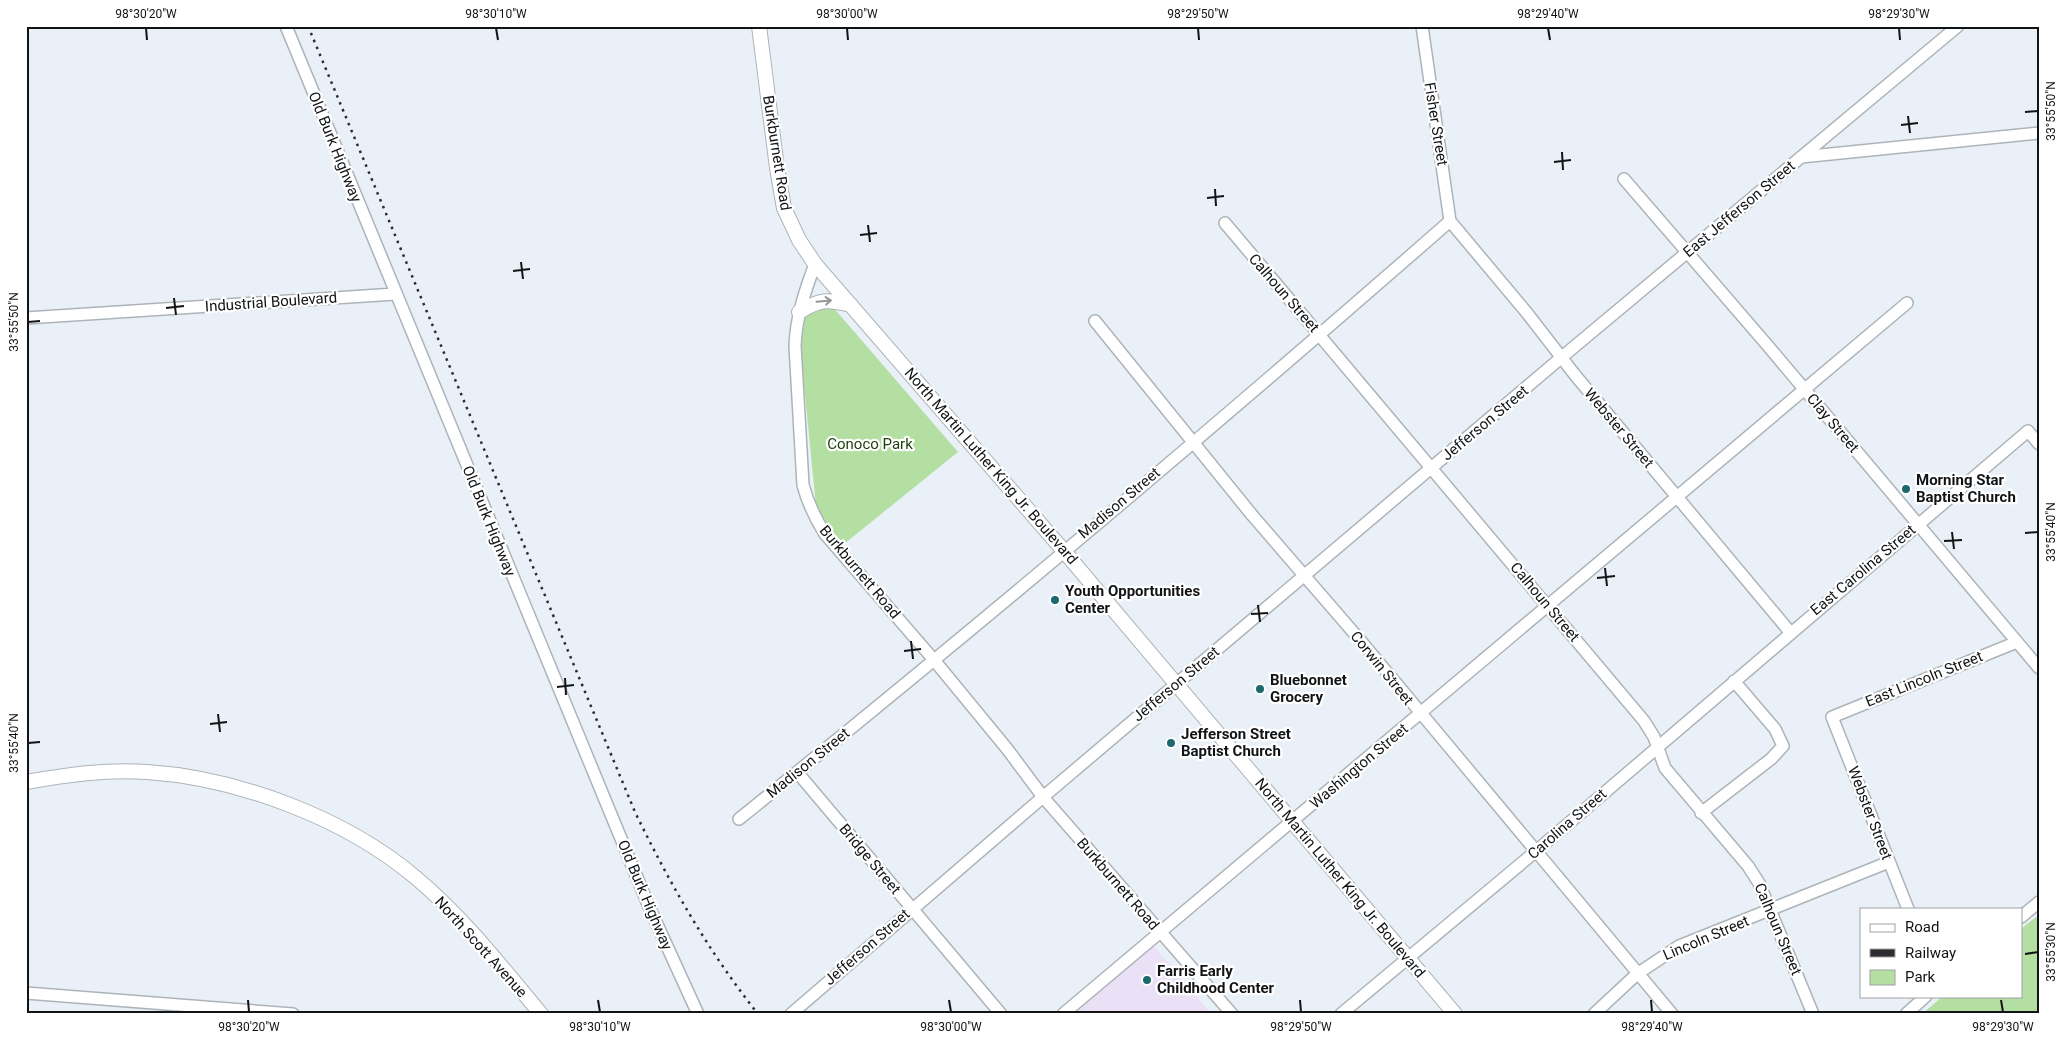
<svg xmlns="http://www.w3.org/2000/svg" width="2065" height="1040" font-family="Roboto,sans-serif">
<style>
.education{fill:#eae1f6}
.green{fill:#b4dfa3}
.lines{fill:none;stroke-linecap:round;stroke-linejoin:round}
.minor-casing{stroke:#adb4b9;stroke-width:14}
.major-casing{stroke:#adb4b9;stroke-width:16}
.minor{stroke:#fff;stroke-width:11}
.major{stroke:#fff;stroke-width:14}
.rail{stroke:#2b2d30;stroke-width:2.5;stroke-dasharray:2.5 5;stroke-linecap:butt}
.oneway{stroke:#949596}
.ticks{fill:none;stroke:#111315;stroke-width:2}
.poi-dot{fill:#1c696d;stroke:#fff;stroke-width:2}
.labels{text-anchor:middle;stroke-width:4.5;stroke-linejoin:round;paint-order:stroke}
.street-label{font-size:15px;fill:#111315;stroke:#fff}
.park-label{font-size:15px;fill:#1b3d09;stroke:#fff}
.poi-label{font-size:15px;font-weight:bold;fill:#111315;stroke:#fff;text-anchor:start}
.neatline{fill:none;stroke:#111315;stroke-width:2}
.ticks-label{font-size:12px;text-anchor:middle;fill:#111315}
</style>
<rect width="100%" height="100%" fill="#eaf0f7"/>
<path class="education" d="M1153 945 1211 1014H1072Z"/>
<path class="green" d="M832 306 958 452 844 544 825 524 816 506 799 334 806 313Z
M2036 917 2039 921V1014H1922L1943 996H2021V929Z"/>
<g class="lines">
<g class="minor-casing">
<path id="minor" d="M286 26 650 909 698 1014
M1422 26 1450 221
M1801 157 2039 133
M1624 179 1768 346 2039 668
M1450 221 1527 313 1575 375 1790 632
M1225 223 1644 721 1654 737 1665 768 1748 866 1759 883 1813 1014
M815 264C805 291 796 317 795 346L803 485C808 504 815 518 825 534L934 660 1008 750 1043 797 1232 1014
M26 318 395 294
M1095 321 1252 515 1360 640 1672 1014
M797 772 1001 1014
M1701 813 1771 759 1783 746 1775 729 1734 681
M739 819C980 625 1217 425 1450 221
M1908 909 1832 717 2017 642
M2021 917 2039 902
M26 993 293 1014
M791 1014 1043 797 1562 357 1958 26
M1063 1014 1907 303
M1341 1014 1535 852 2028 431 2039 444
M1594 1014 1637 974 1679 946 1889 862
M1906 1014 1926 996"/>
</g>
<g class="major-casing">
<path id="major" d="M759 26 777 168 784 208 799 240 815 264 1063 550 1455 1014
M799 312C820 299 827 299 851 305
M26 782C66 775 106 769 147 772 238 778 345 818 415 877 463 917 501 966 541 1014"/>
</g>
<use href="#minor" class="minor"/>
<use href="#major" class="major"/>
<path class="rail" d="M308 26 635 812C670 884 708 951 758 1014"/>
</g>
<defs><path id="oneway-shaft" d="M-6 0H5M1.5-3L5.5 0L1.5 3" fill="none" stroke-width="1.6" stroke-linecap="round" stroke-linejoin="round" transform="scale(1.25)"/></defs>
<use class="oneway" href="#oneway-shaft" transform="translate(824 301) rotate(-5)"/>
<path class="ticks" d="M146 28 147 40M496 28 498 40M847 28 848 40M1198 28 1199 40M1548 28 1550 40M1899 28 1900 40M2025 112 2038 111M1908 116 1910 133M1901 125 1918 123M1562 152 1563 170M1554 162 1571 160M1215 189 1216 206M1207 198 1224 196M868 225 870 242M860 235 877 233M521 262 523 279M513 271 530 269M174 298 176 315M166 308 184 306M28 322 40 321M1952 532 1954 549M2025 533 2038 532M1944 541 1962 540M1605 568 1607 586M1597 578 1615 576M1258 605 1260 622M1251 614 1268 613M911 641 913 659M904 651 921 649M565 678 566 695M557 687 574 685M218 714 220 732M210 724 227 722M28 743 40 742M2025 954 2038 952M248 1000 249 1012M598 1000 600 1012M949 1000 951 1012M1300 1000 1301 1012M1651 1000 1652 1012M2001 1000 2003 1012"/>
<g class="poi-dot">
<circle cx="1906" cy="489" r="5"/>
<circle cx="1055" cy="600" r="5"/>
<circle cx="1260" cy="689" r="5"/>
<circle cx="1171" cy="743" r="5"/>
<circle cx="1147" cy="980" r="5"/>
</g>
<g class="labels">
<g class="street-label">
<text transform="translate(1436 124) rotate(81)" y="5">Fisher Street</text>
<text transform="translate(335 147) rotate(68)" y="5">Old Burk Highway</text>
<text transform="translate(777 153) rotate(81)" y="5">Burkburnett Road</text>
<text transform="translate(1739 209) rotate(-40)" y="5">East Jefferson Street</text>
<text transform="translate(1284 293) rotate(49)" y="5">Calhoun Street</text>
<text transform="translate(271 302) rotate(-4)" y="5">Industrial Boulevard</text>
<text transform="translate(1485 423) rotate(-40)" y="5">Jefferson Street</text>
<text transform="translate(1833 423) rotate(50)" y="5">Clay Street</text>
<text transform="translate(1619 428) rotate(50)" y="5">Webster Street</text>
<text transform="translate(991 466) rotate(49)" y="5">North Martin Luther King Jr. Boulevard</text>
<text transform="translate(1119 503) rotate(-40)" y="5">Madison Street</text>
<text transform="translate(489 521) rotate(68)" y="5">Old Burk Highway</text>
<text transform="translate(1863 570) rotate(-40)" y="5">East Carolina Street</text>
<text transform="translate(860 572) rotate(50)" y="5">Burkburnett Road</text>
<text transform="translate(1545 602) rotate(50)" y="5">Calhoun Street</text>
<text transform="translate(1382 668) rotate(51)" y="5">Corwin Street</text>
<text transform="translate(1924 679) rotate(-22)" y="5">East Lincoln Street</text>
<text transform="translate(1176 684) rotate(-40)" y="5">Jefferson Street</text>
<text transform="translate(808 763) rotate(-39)" y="5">Madison Street</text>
<text transform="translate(1359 766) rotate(-40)" y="5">Washington Street</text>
<text transform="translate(1870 813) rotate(69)" y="5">Webster Street</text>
<text transform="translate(1567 824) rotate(-41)" y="5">Carolina Street</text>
<text transform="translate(870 859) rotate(50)" y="5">Bridge Street</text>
<text transform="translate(1340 878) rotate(50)" y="5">North Martin Luther King Jr. Boulevard</text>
<text transform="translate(1118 884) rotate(49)" y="5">Burkburnett Road</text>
<text transform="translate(645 895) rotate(67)" y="5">Old Burk Highway</text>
<text transform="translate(1778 929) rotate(67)" y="5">Calhoun Street</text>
<text transform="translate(1706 938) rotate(-23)" y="5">Lincoln Street</text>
<text transform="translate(481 947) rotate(48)" y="5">North Scott Avenue</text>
<text transform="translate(867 947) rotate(-41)" y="5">Jefferson Street</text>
</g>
<g class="park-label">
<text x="870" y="449">Conoco Park</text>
</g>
<g class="poi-label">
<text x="1916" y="485">Morning Star<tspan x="1916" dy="17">Baptist Church</tspan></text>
<text x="1065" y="596">Youth Opportunities<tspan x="1065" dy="17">Center</tspan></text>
<text x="1270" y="685">Bluebonnet<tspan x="1270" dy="17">Grocery</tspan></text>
<text x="1181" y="739">Jefferson Street<tspan x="1181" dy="17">Baptist Church</tspan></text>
<text x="1157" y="976">Farris Early<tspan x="1157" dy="17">Childhood Center</tspan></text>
</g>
</g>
<rect width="2065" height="1040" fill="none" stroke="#ffffff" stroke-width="55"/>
<rect x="1860" y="908" width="162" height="90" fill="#ffffff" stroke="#a0a1a1"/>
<rect x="1870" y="924" width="25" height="8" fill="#ffffff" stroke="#a0a1a1"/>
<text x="1905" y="932" font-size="15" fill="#111315">Road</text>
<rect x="1870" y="949" width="25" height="8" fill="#2b2d30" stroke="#a0a1a1"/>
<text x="1905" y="958" font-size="15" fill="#111315">Railway</text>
<rect x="1870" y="970" width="25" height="15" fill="#b4dfa3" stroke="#a0a1a1"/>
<text x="1905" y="982" font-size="15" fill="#111315">Park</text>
<rect x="28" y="28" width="2010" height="984" class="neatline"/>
<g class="ticks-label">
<text x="146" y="18">98°30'20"W</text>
<text x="496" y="18">98°30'10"W</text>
<text x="847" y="18">98°30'00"W</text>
<text x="1198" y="18">98°29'50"W</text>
<text x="1548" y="18">98°29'40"W</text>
<text x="1899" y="18">98°29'30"W</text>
<text transform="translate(2051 111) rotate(-90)" y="4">33°55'50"N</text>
<text transform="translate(14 322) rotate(-90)" y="4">33°55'50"N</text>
<text transform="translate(2051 532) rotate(-90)" y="4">33°55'40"N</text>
<text transform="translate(14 743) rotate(-90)" y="4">33°55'40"N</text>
<text transform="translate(2051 952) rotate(-90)" y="4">33°55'30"N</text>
<text x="249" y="1031">98°30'20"W</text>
<text x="600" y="1031">98°30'10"W</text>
<text x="951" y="1031">98°30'00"W</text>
<text x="1301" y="1031">98°29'50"W</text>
<text x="1652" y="1031">98°29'40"W</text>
<text x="2003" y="1031">98°29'30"W</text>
</g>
</svg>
